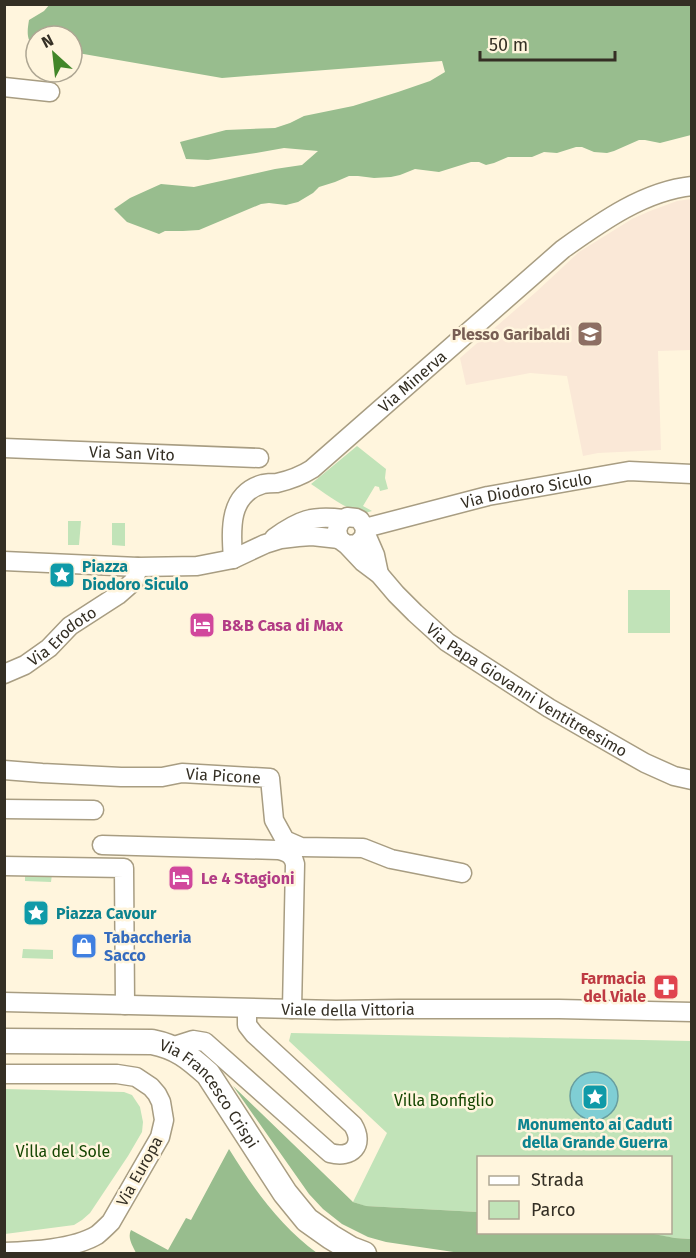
<svg xmlns="http://www.w3.org/2000/svg" width="696" height="1258" font-family="'Fira Sans',sans-serif">
<style>
.education{fill:#fae8d7}
.green{fill:#c1e3b8}
.forest{fill:#98bd8e}
.water{fill:#7fced4;stroke:#689e9f;stroke-width:1.5}
.lines{fill:none;stroke-linecap:round;stroke-linejoin:round}
.street-casing{stroke:#a89d82;stroke-width:21}
.secondary-casing{stroke:#a89d82;stroke-width:27}
.street{stroke:#fff;stroke-width:18}
.secondary{stroke:#fff;stroke-width:24}
.labels{text-anchor:middle;stroke-width:5;stroke-linejoin:round;paint-order:stroke}
.education-label{font-size:16px;font-weight:bold;fill:#785e54;stroke:#fff5dd;text-anchor:end}
.street-label{font-size:16px;fill:#342f24;stroke:#fff5dd}
.culture-label{font-size:16px;font-weight:bold;fill:#0d838f;stroke:#fff5dd;text-anchor:start}
.hotel-label{font-size:16px;font-weight:bold;fill:#b23c85;stroke:#fff5dd;text-anchor:start}
.shop-label{font-size:16px;font-weight:bold;fill:#366cbe;stroke:#fff5dd;text-anchor:start}
.health-label{font-size:16px;font-weight:bold;fill:#be3a42;stroke:#fff5dd;text-anchor:end}
.park-label{font-size:16px;fill:#154602;stroke:#fff5dd}
</style>
<rect width="100%" height="100%" fill="#fff5dd"/>
<path class="education" d="M691 199V350L658 351 661 450 598 453 583 456 567 376 530 373 466 385 460 358 536 292 579 252 632 219 650 211 677 201Z"/>
<path class="green" d="M357 446 386 469 385 478 388 489 380 491 379 487 375 486 363 506 372 511C369 512 365 513 362 512 348 511 323 492 311 484Z
M68 521H81L79 545H68Z
M112 523H125V546L112 545Z
M628 590H670V633H628Z
M25 874H52L51 882 25 881Z
M23 949 53 950V959L22 958Z
M291 1033 691 1041V1239L675 1238 643 1233 670 1232V1158H478V1212L365 1206 353 1202 387 1133 289 1041Z
M5 1089 124 1092 132 1095 140 1107 143 1122 142 1132 128 1156 90 1213 82 1220 74 1225 5 1234Z"/>
<path class="forest" d="M50 4 691 5V135L660 143 645 140H639L614 151 607 153 594 152 582 147H576L557 153 544 152 532 157H508L494 163 486 165 479 162H471L439 172 415 169 400 175 391 177 374 178 358 176H349L335 182 319 187 313 193 298 202 286 205 269 203 261 204 199 230 183 231H165L159 234 127 222 114 209 130 198 161 184 194 187 275 169 302 165 318 151 284 148 256 153 208 160 186 159 180 142 226 130 275 128 290 123 304 116 353 106 398 92 430 81 445 72 442 61 222 78 72 52V36H36V49C26 41 27 32 29 20L44 11Z
M233 1086 353 1202 366 1206 478 1212V1232H643L675 1238 691 1239V1253L467 1254 386 1242 368 1237 342 1224 323 1209 309 1194Z
M229 1149C253 1188 280 1226 317 1253H136C133 1246 127 1238 131 1230L168 1250 186 1218 191 1220Z"/>
<path class="water" d="M570 1096a24 24 0 1 1 48 0a24 24 0 1 1-48 0Z"/>
<g class="lines">
<g class="street-casing">
<g id="street">
<path d="M4 87 50 92"/>
<path id="s1" d="M4 448 259 458"/>
<path id="s2" d="M365 528 488 496 629 471 692 474"/>
<path d="M365 532 375 555 379 574"/>
<path d="M274 538C299 520 312 515 343 519"/>
<path id="s3" d="M347 545 357 544 364 537 365 528 360 520 356 518 347 517 340 522 337 530 339 539 347 545 363 562 379 574 396 594 415 613 447 642 549 708 645 763 674 776 692 780"/>
<path id="s4" d="M233 559C231 530 228 494 263 484 268 483 272 483 277 483 290 480 301 476 312 469L563 249C601 222 644 191 692 186"/>
<path d="M4 561 138 567 197 566 233 559 265 544 281 539 298 537 312 536 339 539"/>
<path id="s5" d="M4 674 25 665 49 648 70 626 118 595 134 581 138 567"/>
<path id="s6" d="M4 770 42 773 121 777H162L182 773 270 778 274 820 285 840 301 847 363 848 391 859 462 873"/>
<path d="M4 809 94 810"/>
<path d="M102 845 278 850C288 852 293 855 295 864L292 1009"/>
<path d="M4 866 124 868 125 1005"/>
<path id="s7" d="M4 1002 336 1010 399 1009H559L692 1012"/>
<path d="M171 1047 193 1040 205 1042 330 1153C352 1159 365 1145 353 1125L254 1034 247 1025V1009"/>
<path d="M4 1074H117L136 1077 151 1087 157 1094 161 1102 164 1120 160 1137 111 1222C106 1227 102 1231 97 1235 74 1249 31 1251 4 1252"/>
</g>
</g>
<g class="secondary-casing">
<g id="secondary">
<path id="s8" d="M4 1041 152 1042C177 1047 189 1057 208 1074L285 1193 307 1220 331 1237 351 1249 364 1254"/>
</g>
</g>
<use href="#street" class="street"/>
<use href="#secondary" class="secondary"/>
</g>
<defs>
<g id="school-square" transform="scale(1.35)"><rect x="-9" y="-9" width="18" height="18" rx="4" fill="#8d6e63" stroke="#fff5dd"/><path d="M0-5L7-2L0 1L-7-2ZM-4 1L0 2.5L4 1V4Q0 6-4 4Z" fill="#fff"/></g>
<g id="sight-square" transform="scale(1.35)"><rect x="-9" y="-9" width="18" height="18" rx="4" fill="#0f9aa8" stroke="#fff5dd"/><path d="M0-6L1.8-2.2L6-1.7L2.9 1.2L3.7 5.4L0 3.3L-3.7 5.4L-2.9 1.2L-6-1.7L-1.8-2.2Z" fill="#fff"/></g>
<g id="hotel-square" transform="scale(1.35)"><rect x="-9" y="-9" width="18" height="18" rx="4" fill="#d1479c" stroke="#fff5dd"/><path d="M-6-4.5h1.5V1H6V5H4.5V3h-9V5H-6ZM-4 0a1.8 1.8 0 1 1 3.6 0ZM.5 0V-2.5h3Q6-2.5 6 0Z" fill="#fff"/></g>
<g id="shop-square" transform="scale(1.35)"><rect x="-9" y="-9" width="18" height="18" rx="4" fill="#3f7fe0" stroke="#fff5dd"/><path d="M-5-2.5h2.3a2.7 3.5 0 0 1 5.4 0H5L5.5 6h-11ZM-1.5-2.5h3a1.5 2.3 0 0 0-3 0Z" fill="#fff"/></g>
<g id="pharmacy-square" transform="scale(1.35)"><rect x="-9" y="-9" width="18" height="18" rx="4" fill="#e0444e" stroke="#fff5dd"/><path d="M-2-6h4v4h4v4h-4v4h-4v-4h-4v-4h4Z" fill="#fff"/></g>
</defs>
<g fill-rule="evenodd">
<use href="#school-square" x="590" y="334"/>
<use href="#sight-square" x="62" y="575"/>
<use href="#hotel-square" x="202" y="625"/>
<use href="#hotel-square" x="181" y="878"/>
<use href="#sight-square" x="36" y="913"/>
<use href="#shop-square" x="84" y="946"/>
<use href="#pharmacy-square" x="666" y="987"/>
<use href="#sight-square" x="595" y="1097"/>
</g>
<g class="labels">
<g class="education-label">
<text x="570" y="340">Plesso Garibaldi</text>
</g>
<g class="street-label">
<text dy="6" stroke="none"><textPath href="#s4" startOffset="274">Via Minerva</textPath></text>
<text dy="6" stroke="none"><textPath href="#s1" startOffset="128">Via San Vito</textPath></text>
<text dy="6" stroke="none"><textPath href="#s2" startOffset="166">Via Diodoro Siculo</textPath></text>
<text dy="6" stroke="none"><textPath href="#s5" startOffset="70">Via Erodoto</textPath></text>
<text dy="6" stroke="none"><textPath href="#s3" startOffset="321">Via Papa Giovanni Ventitreesimo</textPath></text>
<text dy="6" stroke="none"><textPath href="#s6" startOffset="220">Via Picone</textPath></text>
<text dy="6" stroke="none"><textPath href="#s7" startOffset="344">Viale della Vittoria</textPath></text>
<text dy="6" stroke="none"><textPath href="#s8" startOffset="228">Via Francesco Crispi</textPath></text>
<text transform="translate(139 1171) rotate(-61)" y="6">Via Europa</text>
</g>
<g class="culture-label">
<text x="82" y="572">Piazza<tspan x="82" dy="18">Diodoro Siculo</tspan></text>
<text x="56" y="919">Piazza Cavour</text>
<text x="595" y="1130" text-anchor="middle">Monumento ai Caduti<tspan x="595" dy="18">della Grande Guerra</tspan></text>
</g>
<g class="hotel-label">
<text x="222" y="631">B&amp;B Casa di Max</text>
<text x="201" y="884">Le 4 Stagioni</text>
</g>
<g class="shop-label">
<text x="104" y="943">Tabaccheria<tspan x="104" dy="18">Sacco</tspan></text>
</g>
<g class="health-label">
<text x="646" y="984">Farmacia<tspan x="646" dy="18">del Viale</tspan></text>
</g>
<g class="park-label">
<text x="444" y="1106">Villa Bonfiglio</text>
<text x="63" y="1157">Villa del Sole</text>
</g>
</g>
<rect width="696" height="1258" fill="none" stroke="#342f24" stroke-width="12"/>
<rect x="477" y="1156" width="195" height="78" fill="#fff5dd" stroke="#aea693" stroke-width="1.5"/>
<rect x="489" y="1176" width="30" height="9" fill="#ffffff" stroke="#aea693" stroke-width="1.5"/>
<text x="531" y="1186" font-size="18" fill="#342f24">Strada</text>
<rect x="489" y="1201" width="30" height="18" fill="#c1e3b8" stroke="#aea693" stroke-width="1.5"/>
<text x="531" y="1216" font-size="18" fill="#342f24">Parco</text>
<g transform="translate(54 54) rotate(333)"><circle r="28" fill="#fff5dd" stroke="#aea693" stroke-width="1.5"/>
<path d="M0-4.5L10 22L0 15L-10 22Z" fill="#428629"/>
<text y="-9" font-size="16" font-weight="bold" text-anchor="middle" fill="#342f24">N</text>
</g>
<path d="M480 51v9h135v-9" fill="none" stroke="#342f24" stroke-width="3"/>
<text x="489" y="51" font-size="18" fill="#342f24" stroke="#fff5dd" stroke-width="4.5" paint-order="stroke">50 m</text>
</svg>
